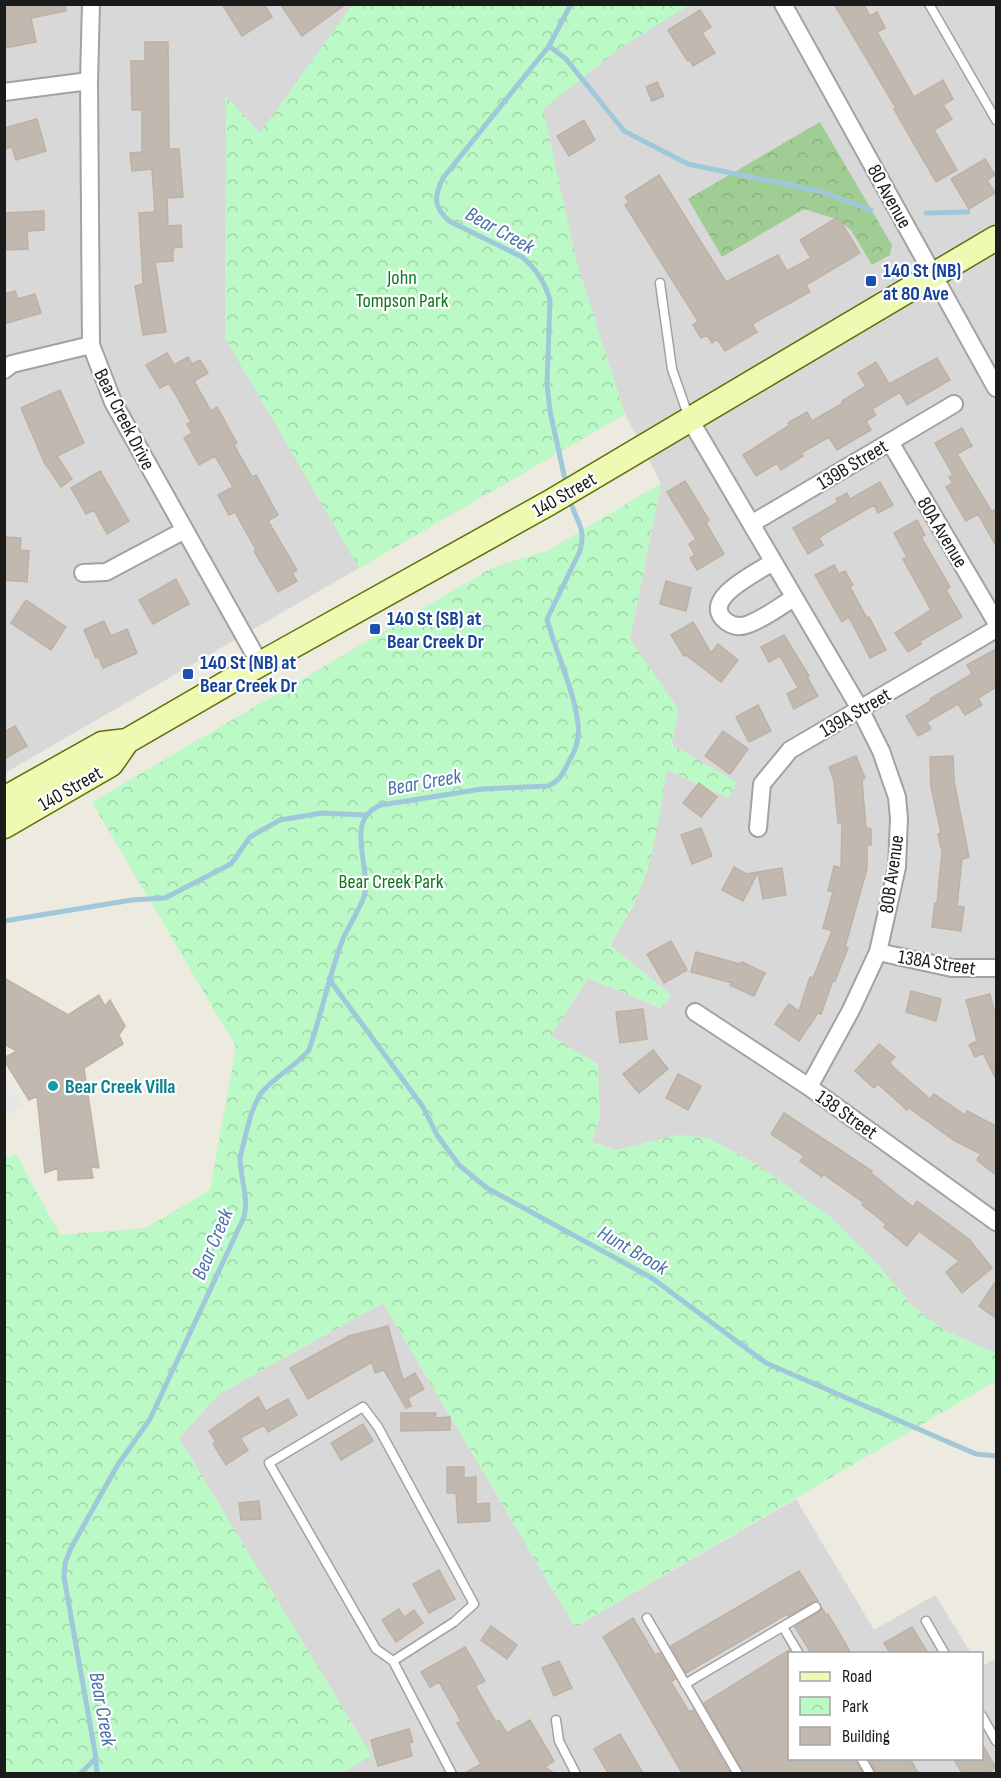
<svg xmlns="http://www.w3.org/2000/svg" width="1001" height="1778" font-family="'Sofia Sans Condensed',sans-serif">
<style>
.residential{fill:#d9d8d8}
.forest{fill:url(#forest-crowns)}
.park{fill:url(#park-crowns)}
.parking{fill:#e7e7e7}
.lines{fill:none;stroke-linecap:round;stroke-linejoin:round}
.stream{stroke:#a0c8db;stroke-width:5}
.building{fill:#c1b9b0;stroke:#beb1a3;stroke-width:1.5}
.service-casing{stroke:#a2a2a2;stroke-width:11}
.minor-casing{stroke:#a2a2a2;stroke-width:20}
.secondary-casing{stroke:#5a7004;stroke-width:27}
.service{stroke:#fff;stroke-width:8}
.minor{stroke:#fff;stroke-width:16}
.secondary{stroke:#eff9b2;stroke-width:24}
.transit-dot{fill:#1a4fb4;stroke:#fff;stroke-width:2}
.culture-dot{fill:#0f9aa8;stroke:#fff;stroke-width:2}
.labels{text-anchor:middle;stroke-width:4.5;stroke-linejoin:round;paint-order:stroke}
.street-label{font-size:20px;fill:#1b1b1b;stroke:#fff}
.transit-label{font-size:20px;font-weight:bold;fill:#164399;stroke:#fff;text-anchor:start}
.park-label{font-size:20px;fill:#0b771e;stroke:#fff}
.culture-label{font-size:20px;font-weight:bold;fill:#0d838f;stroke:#fff;text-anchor:start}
.water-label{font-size:21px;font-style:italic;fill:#4870aa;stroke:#fff}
</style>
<defs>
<pattern id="forest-crowns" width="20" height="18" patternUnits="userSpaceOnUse" patternTransform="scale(1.5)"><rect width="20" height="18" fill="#a0cd94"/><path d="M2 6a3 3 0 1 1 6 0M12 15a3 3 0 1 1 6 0" fill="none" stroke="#89af7f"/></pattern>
<pattern id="park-crowns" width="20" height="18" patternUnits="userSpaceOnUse" patternTransform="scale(1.5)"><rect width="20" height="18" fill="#bbf9c6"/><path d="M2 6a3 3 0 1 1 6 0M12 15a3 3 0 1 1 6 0" fill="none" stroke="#a0d5aa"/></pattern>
</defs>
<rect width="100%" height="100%" fill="#edeae0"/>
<path class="residential" d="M5 5H996V1353L943 1330 911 1304 871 1257 828 1215 754 1164 709 1139 678 1135 617 1150 592 1142 600 1116 550 1036 588 978 660 1008 671 995 610 945 633 906 647 871 656 833 667 770 729 798 672 744 678 709 630 639 661 483 625 414 5 773Z
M383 1303 575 1627 796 1499 874 1630 935 1595 971 1653 790 1654V1758H982V1666L996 1658V1773H340L371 1756 179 1438 219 1394Z"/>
<path class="forest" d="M820 122 892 245 890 255 872 265 851 230 836 219 804 209 722 257 688 199Z"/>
<path class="park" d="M352 5H689L619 49 543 109 577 263 625 414 359 568 225 338 226 96 260 133Z
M661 483 630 639 678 709 672 745 737 782 729 798 667 770C661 804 657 838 647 870 639 897 624 921 610 945L671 995 661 1008 588 978 551 1036 598 1064 600 1116 592 1142 617 1150 678 1135 709 1138 754 1163 828 1215 871 1257 911 1304 943 1330 996 1353V1381L575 1627 383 1303 219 1394 179 1438 372 1756 340 1774H5V1158L16 1154 60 1235 146 1228 210 1190 236 1047 92 802 492 568 549 550Z"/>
<path class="parking" d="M4 1073 24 1107 5 1117H4Z"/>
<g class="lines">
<path class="stream" d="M549 46 566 59 624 131 688 164 823 192 871 210
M926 213 968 212
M566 484 550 411 547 384 550 300C545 283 537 269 522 257L449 221C433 206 434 197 443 178L549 46 571 4
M4 921 132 900 165 898 231 864 250 837 280 820 322 813 365 815
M329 979 423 1107 437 1135 459 1165 487 1188 652 1278 766 1363 976 1454 996 1456
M80 1774 96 1758
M97 1774 96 1758 64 1577 65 1563 71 1548 117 1466 150 1419 244 1217C249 1196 240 1178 240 1158 245 1139 251 1104 263 1091 277 1075 296 1066 309 1050 322 1013 329 975 343 939 348 927 364 902 365 893 370 864 344 819 381 805L482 789 547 786C559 782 563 774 568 763 573 754 577 747 578 737 582 708 555 651 547 619L580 551C587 526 575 522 570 499"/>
</g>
<path class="building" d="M4 4H65L66 11 31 18 36 42 4 48Z
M222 4H264L272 17 242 36Z
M280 4H346L302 36Z
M834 4H863L870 16 877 12 885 28 877 32 914 97 943 80 953 99 943 105 952 119 934 130 957 170 936 182 894 109 896 108Z
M700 10 711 27 702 33 715 53 693 66 689 59 687 60 668 30Z
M145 42H168L169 149H179L183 197 167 198 168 226 181 225 182 247 173 248V261L155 262 166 332 143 335 135 286 143 284 139 213 155 212 152 169 132 171 130 153 142 152V110H132L131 61H145Z
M657 82 664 96 652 101 646 87Z
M37 119 46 151 16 160 12 147 4 149V128Z
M584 120 595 140 569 156 557 136Z
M985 159 995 175 987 180 995 193 969 209 951 179Z
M659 175 726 282 778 255 787 271 811 258 800 240 838 217 860 253 806 285 810 292 752 324 757 332 725 351 717 339 712 343 707 335 701 338 693 325 698 321 625 205 629 202 625 197Z
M44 211V230L27 231 28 249 5 250 4 213Z
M15 291 18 299 35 294 41 313 4 324V294Z
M167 353 174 365 188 357 192 364 200 360 208 373 194 381 211 411 217 407 237 443 234 445 252 477 256 475 278 515 268 521 297 570 292 573 297 581 278 592 254 551 256 550 235 512 229 515 218 495 233 487 215 456 199 465 184 438 192 433 187 424 191 422 169 383 160 388 146 365Z
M937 358 950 380 907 405 900 392 872 409 876 415 866 421 871 430 837 450 829 437 801 453 803 456 781 470 777 463 756 476 743 455 790 425 788 423 807 412 812 421 843 403 842 401 866 386 858 373 876 362 889 384Z
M60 390 84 443 57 456 72 479 61 487 44 462 21 408Z
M962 428 972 446 957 454 992 512 996 509V546L978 514 966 521 946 487 953 483 949 477 953 475 935 443Z
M100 471 129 521 107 534 94 510 86 514 71 488Z
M685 481 709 520 706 523 724 554 697 570 690 558 695 555 689 544 696 539 667 492Z
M880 482 893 505 878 513 874 505 831 530 819 538 823 545 808 554 793 528 838 502 836 499 847 493 850 499Z
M917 520 925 535 921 537 950 587 946 590 962 617 920 641 921 644 908 652 895 633 931 610 903 559 907 557 894 533Z
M4 537 21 538 20 550 29 551 27 582 4 580Z
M834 565 839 574 845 571 853 585 850 587 867 618 869 617 886 650 870 658 849 617 842 622 815 575Z
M176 579 189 604 153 624 139 600Z
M666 581 691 588 686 611 660 604Z
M26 600 66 627 51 650 11 623Z
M104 621 111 636 127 629 137 653 103 668 98 656 96 658 84 630Z
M693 622 711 653 718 644 738 660 721 682 686 655 684 656 671 635Z
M784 635 809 676 807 677 818 696 794 709 787 694 798 688 780 656 769 662 761 647Z
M996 649V687L978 698 982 705 965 715 958 704 927 722 931 729 918 736 906 716 931 701 930 699 972 674 967 665Z
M758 705 771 731 749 742 736 717Z
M15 726 27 746 4 759V732Z
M723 731 748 749 730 774 705 756Z
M856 756 865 778 862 780 866 828 871 829V845H867V869L845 947 848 948 835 981 833 980 821 1014 818 1013 799 1041 775 1024 789 1004 799 1011 810 977 813 978 832 931 823 928 833 892 828 891 834 866 841 868 842 822 838 823 834 781 829 767Z
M953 756 954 781 969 857 962 859 957 906 964 907 961 931 932 927 935 903H937L942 852 938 834 941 833 931 787 930 757Z
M699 783 717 797 701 817 683 803Z
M701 828 712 856 692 864 681 835Z
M734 867 746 874 758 872 743 901 722 890Z
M782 868 786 895 763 899 758 872Z
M671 941 687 970 664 983 647 954Z
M696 952 740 964 742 962 765 973 754 996 730 985 732 983 691 972Z
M4 978 68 1015 99 995 105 1006 110 1000 125 1026 119 1035 123 1044 84 1068 99 1168 91 1167 93 1178 58 1180V1168L45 1173 37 1096 29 1100 4 1060V1058L17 1051 4 1044Z
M911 991 941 999 936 1021 906 1012Z
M990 994 996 1018V1079L983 1053 975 1057 969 1045 977 1041 966 1000Z
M643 1009 647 1039 620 1043 616 1012Z
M879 1044 895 1057 890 1062 893 1067 930 1099 934 1094 965 1115 967 1111 996 1126V1175L977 1160 981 1154 955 1141 909 1108 907 1110 878 1084 874 1088 855 1071Z
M653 1050 668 1069 639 1093 623 1074Z
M678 1074 701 1086 688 1110 666 1098Z
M784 1113 872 1171 871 1173 913 1207 917 1201 969 1239 992 1268 962 1293 946 1272 959 1261 919 1231 907 1246 884 1227 886 1224 862 1205 864 1203 823 1174 822 1177 800 1161 804 1156 771 1134Z
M996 1281V1318L979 1306Z
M388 1326 403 1380 415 1373 424 1389 408 1398 411 1406 406 1408 384 1370 375 1373 372 1362 308 1399 290 1368 349 1336Z
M258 1397 266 1411 288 1399 297 1415 268 1432 264 1425 240 1438 248 1450 226 1465 213 1444 216 1442 209 1431Z
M401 1413H436L435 1418 450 1417V1430L401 1431Z
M363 1424 373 1441 341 1460 331 1443Z
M447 1467H464V1478L476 1477V1504L489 1503 490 1521 458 1523 456 1493H447Z
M259 1501 261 1519 241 1520 239 1503Z
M439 1570 455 1599 429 1613 413 1584Z
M799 1571 818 1601 813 1602 788 1616 787 1614 686 1673 671 1646Z
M822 1608 826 1615 828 1614 851 1653H811L795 1627 819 1612Z
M399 1609 404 1617 414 1610 423 1623 396 1642 382 1620Z
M633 1618 655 1655 660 1653 675 1679 671 1682 689 1712 693 1710 730 1773H682L603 1637Z
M491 1626 517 1645 507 1659 481 1640Z
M912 1627 928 1653H890L884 1643Z
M465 1647 485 1681 475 1686 496 1722 499 1720 507 1733 530 1720 554 1761 545 1767 554 1773H465L481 1764 457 1723 461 1721 439 1682 430 1687 421 1672Z
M789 1650V1758H855L862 1773H744L704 1703Z
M559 1661 572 1688 554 1696 542 1668Z
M409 1729 413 1742 409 1743 412 1756 378 1766 371 1740Z
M620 1734 634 1758 643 1773H608L594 1749Z
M981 1742 996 1768 987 1773H962L953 1758H981Z
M869 1758H910L918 1773H876Z"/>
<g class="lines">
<g class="service-casing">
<path id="service" d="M929 4 996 120
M660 283 672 369 689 418
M647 1618 738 1774
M926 1621 945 1654
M783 1627 799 1654
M393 1661 454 1622 474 1604 378 1427 363 1407 269 1463 376 1649 393 1661 452 1774
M685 1684 816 1607
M982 1716 996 1741
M556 1720 559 1741 576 1774
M861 1758 870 1774"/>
</g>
<g class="minor-casing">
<path id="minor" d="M91 4 89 81 91 345 113 402 260 664
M783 4 996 388
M4 92 89 81
M4 370 12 364 91 345
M689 418 860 709 881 751 897 797 899 818 897 867 878 952 851 1010 809 1087
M890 442 996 622
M751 524 954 404
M773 562C758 572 697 600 727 622 734 627 742 627 749 624 765 618 780 606 794 598
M83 573 106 572 185 530
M758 828 762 784 790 750 996 629
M878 952 952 968H996
M695 1012 809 1087 996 1222"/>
</g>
<g class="secondary-casing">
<path id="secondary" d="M4 799 102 744 127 741 260 664 549 503 996 238
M4 826 111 764 127 741"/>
</g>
<use href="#service" class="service"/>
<use href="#minor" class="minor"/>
<use href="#secondary" class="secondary"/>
</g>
<g class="transit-dot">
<rect x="865" y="275" width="12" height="12" rx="3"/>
<rect x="369" y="623" width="12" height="12" rx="3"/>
<rect x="182" y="668" width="12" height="12" rx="3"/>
</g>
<circle class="culture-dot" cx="53" cy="1086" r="6"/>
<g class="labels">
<g class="street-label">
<text transform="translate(890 196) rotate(61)" y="7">80 Avenue</text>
<text transform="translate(125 419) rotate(63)" y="7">Bear Creek Drive</text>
<text transform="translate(852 464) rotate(-31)" y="7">139B Street</text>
<text transform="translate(564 494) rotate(-30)" y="7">140 Street</text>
<text transform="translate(943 532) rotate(59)" y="7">80A Avenue</text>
<text transform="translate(855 712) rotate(-30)" y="7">139A Street</text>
<text transform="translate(70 788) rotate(-30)" y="7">140 Street</text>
<text transform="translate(891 874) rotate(-82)" y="7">80B Avenue</text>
<text transform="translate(937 962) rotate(9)" y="7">138A Street</text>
<text transform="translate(847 1114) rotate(35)" y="7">138 Street</text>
</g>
<g class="transit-label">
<text x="883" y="277">140 St (NB)<tspan x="883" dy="23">at 80 Ave</tspan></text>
<text x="387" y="625">140 St (SB) at<tspan x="387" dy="23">Bear Creek Dr</tspan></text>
<text x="200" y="669">140 St (NB) at<tspan x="200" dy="23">Bear Creek Dr</tspan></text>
</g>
<g class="park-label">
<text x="402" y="284">John<tspan x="402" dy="23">Tompson Park</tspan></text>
<text x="391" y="888">Bear Creek Park</text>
</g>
<g class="culture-label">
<text x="65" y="1093">Bear Creek Villa</text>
</g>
<g class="water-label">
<text transform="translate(500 230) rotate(29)" y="7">Bear Creek</text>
<text transform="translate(424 782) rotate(-10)" y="7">Bear Creek</text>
<text transform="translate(212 1244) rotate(-67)" y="7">Bear Creek</text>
<text transform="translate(633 1250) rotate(30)" y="7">Hunt Brook</text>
<text transform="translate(103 1709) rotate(80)" y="7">Bear Creek</text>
</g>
</g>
<rect width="1001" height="1778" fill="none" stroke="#1b1b1b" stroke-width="12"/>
<rect x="788" y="1652" width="195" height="108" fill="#ffffff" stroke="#a4a4a4" stroke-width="1.5"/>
<rect x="800" y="1672" width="30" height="9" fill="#eff9b2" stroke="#a4a4a4" stroke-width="1.5"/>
<text x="842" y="1682" font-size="18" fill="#1b1b1b">Road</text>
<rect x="800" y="1697" width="30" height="18" fill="url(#park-crowns)" stroke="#a4a4a4" stroke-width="1.5"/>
<text x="842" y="1712" font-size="18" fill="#1b1b1b">Park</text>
<rect x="800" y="1727" width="30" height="18" fill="#c1b9b0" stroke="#a4a4a4" stroke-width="1.5"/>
<text x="842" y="1742" font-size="18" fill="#1b1b1b">Building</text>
</svg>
